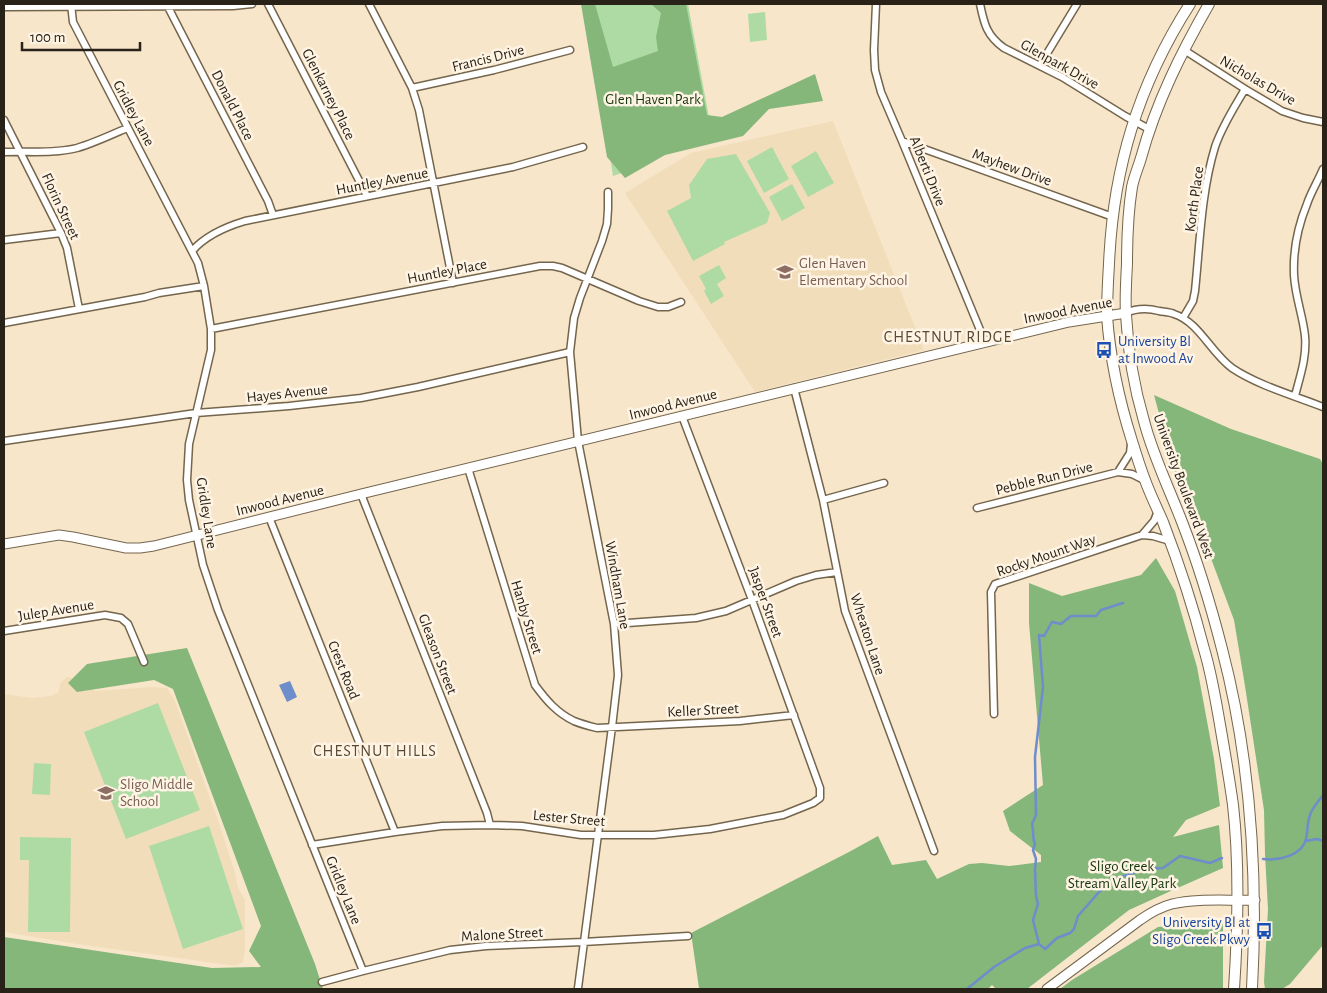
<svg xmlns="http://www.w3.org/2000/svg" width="1327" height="993" font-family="'Alegreya Sans',sans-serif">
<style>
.built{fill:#f2ddba}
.green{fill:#aedba3}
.forest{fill:#85b67a}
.water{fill:#6e8dcb}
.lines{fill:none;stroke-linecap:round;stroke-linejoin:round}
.stream{stroke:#6e8dcb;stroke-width:2.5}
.street-casing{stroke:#74654d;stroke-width:9}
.secondary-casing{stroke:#74654d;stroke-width:11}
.primary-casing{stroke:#74654d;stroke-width:12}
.street{stroke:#fff;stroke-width:6}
.secondary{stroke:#fff;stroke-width:9}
.primary{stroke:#fff;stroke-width:10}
.labels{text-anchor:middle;stroke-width:5;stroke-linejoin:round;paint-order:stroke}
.street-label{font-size:15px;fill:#282218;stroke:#fff4e4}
.park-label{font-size:15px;fill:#14350b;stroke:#fff4e4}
.education-label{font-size:15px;fill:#785e54;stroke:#fff4e4;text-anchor:start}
.transit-label{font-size:15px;fill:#164399;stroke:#fff4e4;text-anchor:start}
.neighbourhood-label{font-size:16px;letter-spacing:1px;fill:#584932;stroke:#fff4e4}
</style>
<rect width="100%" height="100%" fill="#f7e6ca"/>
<path class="built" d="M833 121 924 350 755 392 625 193 691 153Z
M67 677 79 680 86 683 95 691 152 687 167 688 175 701 219 823 235 873 238 888 245 900V950L243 962 236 966 77 944 4 932V694L32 698 51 696 59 692 60 683Z"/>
<path class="green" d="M586 4H688L711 128 630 170 613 176Z
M765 12 767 40 750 42 748 14Z
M772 147 789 179 764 193 747 161Z
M816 151 834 183 808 197 791 166Z
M736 154 770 213 767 223 724 242 725 244 693 261 667 211 691 198 689 185 707 159Z
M792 184 805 208 782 221 769 197Z
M719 265 726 278 717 284 724 296 711 304 704 291 706 289 699 276Z
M158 703 200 810 126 839 84 732Z
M34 763 51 764 50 795 32 794Z
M209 826 243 929 183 949 149 846Z
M20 837 71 838 70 932H28L29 860H20Z"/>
<path class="forest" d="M581 4H595L613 67 658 51 656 37 661 13 651 4H686L707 115 722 117 815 74 823 101 769 109 743 136 665 155 625 178 607 157Z
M1154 395 1231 429 1320 459 1323 464V945L1290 984 1282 989H1265L1264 982 1268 909 1265 854 1264 810 1245 686 1234 620 1197 521 1176 476Z
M1156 558 1175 591 1197 667 1214 759 1220 806 1186 820 1173 837 1219 825 1223 868 1173 890 1129 910 1027 989H996L992 985 988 989H681L699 988 691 933 849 852 878 836 892 865 926 860 937 879 969 864 982 863 1009 866 1041 862V855L1010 831 1003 811 1043 785 1029 623V583L1062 596 1141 575Z
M187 648 315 964 323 989H4V937L212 968 261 967 249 951 261 926 173 689 154 680 77 692 68 683 87 664Z
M1223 922V989H1060L1072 980 1158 927Z"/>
<path class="water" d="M290 681 297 697 287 702 279 685Z"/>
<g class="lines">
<path class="stream" d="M1306 841 1317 839 1323 841
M1263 859C1278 861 1302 856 1306 839 1308 831 1307 822 1310 815 1312 808 1319 801 1323 795
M1039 944 1033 920 1038 904 1036 896 1035 869 1036 859 1033 850 1035 844C1032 837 1034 831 1032 824L1036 815 1035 757 1043 687 1039 635 1044 636 1052 622 1061 624 1071 616H1096L1101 610 1123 603
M967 989 994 967 1025 948 1039 944 1045 949 1057 938 1070 933 1074 929 1078 916 1099 892 1109 883 1124 876 1144 869 1163 868 1180 856 1210 863 1222 858"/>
<g class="street-casing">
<path id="street" d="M71 4 73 22 198 263 204 286 211 329V350L189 444 187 480 189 500 203 565 218 610 363 971
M268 4 367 196
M369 4 412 88 419 110 453 283
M876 4 874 50 875 70 881 92 902 141 985 342
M980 4C984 24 987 36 1004 48L1062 77 1125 116 1149 129
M4 7 233 6 252 4
M168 7 268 201 273 215
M1184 50 1245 89 1282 111 1303 118 1323 122
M1040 65 1077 4
M412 88 494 70 570 50
M4 120 61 233 67 248 79 309
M902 141 1113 217
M4 152C27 151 54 154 77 148 94 143 111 135 127 128
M4 240 61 233
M192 251C206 235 225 227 245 221L513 167 583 147
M1126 313C1137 308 1147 308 1159 311 1164 312 1170 312 1174 314 1199 322 1211 353 1232 368 1257 385 1295 396 1323 407
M1183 318 1193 301 1195 291C1200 243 1201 193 1215 147 1222 126 1234 108 1245 89
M4 323 145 297 159 293 204 286
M211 329 540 266H553L562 268 639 301 658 307H668L681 302
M794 388 823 500 845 611 934 851
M1295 396C1300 376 1307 357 1305 336 1303 316 1295 296 1294 275 1293 252 1298 226 1307 204 1311 192 1318 181 1323 169
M4 441 196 413 289 406 361 398 418 387 570 352
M468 468 535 685C546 700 557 713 574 721 581 724 589 726 597 728L740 721 794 715
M1118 472 1130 453 1131 444
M361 494 487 813 490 825
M823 500 884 483
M977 508 1118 472 1132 474 1144 480
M269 517 395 832
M1142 535 1154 521 1158 511
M614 624 696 618 726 611 796 581 816 575 837 572
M4 631 105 615 121 618 128 624 144 662
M994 714 991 592 995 584 1142 535 1153 536 1170 541
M312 845 395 832 442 826 490 825 522 826 581 835H654L710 829 783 815 813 803 820 798V788L752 600 682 416
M322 982 363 971 450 950 486 946 583 942 688 936
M578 988 612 727 618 675 614 624 578 441 570 352 574 318 580 298 602 241 607 224 608 209V192"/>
</g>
<g class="secondary-casing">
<path id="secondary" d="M4 544 59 535 73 537 126 548H140L154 546 361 494 1069 322 1126 313
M1047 989 1140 920C1150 913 1160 907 1172 904 1197 898 1228 901 1255 900"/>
</g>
<g class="primary-casing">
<path id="primary" d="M1190 4C1138 85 1113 169 1109 264 1108 281 1107 299 1107 316 1110 358 1119 400 1132 441 1136 454 1140 467 1145 480 1150 494 1157 508 1163 522 1179 564 1193 606 1204 649 1211 672 1215 696 1219 719 1224 748 1229 776 1233 805 1240 866 1238 928 1234 989
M1209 4C1181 53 1156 103 1141 158 1138 168 1134 177 1132 187 1128 212 1127 239 1127 264 1126 281 1125 298 1126 315 1128 351 1134 387 1144 421 1153 456 1169 488 1182 522 1198 563 1211 606 1222 649 1251 760 1258 875 1252 989"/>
</g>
<use href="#street" class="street"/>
<use href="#secondary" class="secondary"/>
<use href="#primary" class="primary"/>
</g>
<defs>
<g id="school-bare" transform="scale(1.35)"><path d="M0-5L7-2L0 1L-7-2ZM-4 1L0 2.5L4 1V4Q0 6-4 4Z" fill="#8d6e63" stroke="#fff4e4" stroke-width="2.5" paint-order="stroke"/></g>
<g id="bus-bare" transform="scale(1.35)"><path d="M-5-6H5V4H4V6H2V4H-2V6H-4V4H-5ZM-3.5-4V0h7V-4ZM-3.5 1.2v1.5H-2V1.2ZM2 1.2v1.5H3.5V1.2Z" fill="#1a4fb4" stroke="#fff4e4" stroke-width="2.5" paint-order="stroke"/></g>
</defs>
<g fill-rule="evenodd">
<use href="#school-bare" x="785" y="272"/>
<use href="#bus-bare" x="1104" y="350"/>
<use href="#school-bare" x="106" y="793"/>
<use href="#bus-bare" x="1264" y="931"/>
</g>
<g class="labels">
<g class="street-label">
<text transform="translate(488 58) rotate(-14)" y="5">Francis Drive</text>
<text transform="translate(1060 64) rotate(29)" y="5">Glenpark Drive</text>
<text transform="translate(1258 80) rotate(30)" y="5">Nicholas Drive</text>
<text transform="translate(329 94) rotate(63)" y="5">Glenkarney Place</text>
<text transform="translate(233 105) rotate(63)" y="5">Donald Place</text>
<text transform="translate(134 113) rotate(62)" y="5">Gridley Lane</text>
<text transform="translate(1012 167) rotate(20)" y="5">Mayhew Drive</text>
<text transform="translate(928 171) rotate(68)" y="5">Alberti Drive</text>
<text transform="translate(382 181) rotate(-11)" y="5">Huntley Avenue</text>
<text transform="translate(1194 199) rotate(-82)" y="5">Korth Place</text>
<text transform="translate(61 206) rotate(65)" y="5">Florin Street</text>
<text transform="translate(447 271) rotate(-11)" y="5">Huntley Place</text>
<text transform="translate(1068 310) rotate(-11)" y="5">Inwood Avenue</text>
<text transform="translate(287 393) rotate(-6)" y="5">Hayes Avenue</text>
<text transform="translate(673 404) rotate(-14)" y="5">Inwood Avenue</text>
<text transform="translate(1044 478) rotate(-14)" y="5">Pebble Run Drive</text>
<text transform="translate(1184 486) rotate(70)" y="5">University Boulevard West</text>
<text transform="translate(280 500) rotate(-14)" y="5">Inwood Avenue</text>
<text transform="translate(207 513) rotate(81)" y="5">Gridley Lane</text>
<text transform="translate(1046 555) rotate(-19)" y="5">Rocky Mount Way</text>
<text transform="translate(618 585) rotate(80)" y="5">Windham Lane</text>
<text transform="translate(766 602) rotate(70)" y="5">Jasper Street</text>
<text transform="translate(56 610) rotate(-9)" y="5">Julep Avenue</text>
<text transform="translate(527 617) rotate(73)" y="5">Hanby Street</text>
<text transform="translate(868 634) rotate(72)" y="5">Wheaton Lane</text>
<text transform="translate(438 654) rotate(69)" y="5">Gleason Street</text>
<text transform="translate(344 670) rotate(68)" y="5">Crest Road</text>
<text transform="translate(703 710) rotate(-3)" y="5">Keller Street</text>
<text transform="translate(569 818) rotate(5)" y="5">Lester Street</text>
<text transform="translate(344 890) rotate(68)" y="5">Gridley Lane</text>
<text transform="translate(502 934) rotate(-3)" y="5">Malone Street</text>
</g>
<g class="park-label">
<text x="653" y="104">Glen Haven Park</text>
<text x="1122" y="871">Sligo Creek<tspan x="1122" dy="17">Stream Valley Park</tspan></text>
</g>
<g class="education-label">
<text x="799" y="268">Glen Haven<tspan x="799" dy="17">Elementary School</tspan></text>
<text x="120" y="789">Sligo Middle<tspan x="120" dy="17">School</tspan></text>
</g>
<g class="transit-label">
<text x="1118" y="346">University Bl<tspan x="1118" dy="17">at Inwood Av</tspan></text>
<text x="1250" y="927" text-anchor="end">University Bl at<tspan x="1250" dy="17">Sligo Creek Pkwy</tspan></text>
</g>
<g class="neighbourhood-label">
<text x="948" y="342">CHESTNUT RIDGE</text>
<text x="375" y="756">CHESTNUT HILLS</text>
</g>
</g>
<rect width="1327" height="993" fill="none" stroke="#282218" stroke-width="10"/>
<path d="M22 42v8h118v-8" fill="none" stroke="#282218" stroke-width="2.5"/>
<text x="30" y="42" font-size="15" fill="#282218" stroke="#fff4e4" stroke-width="4" paint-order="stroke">100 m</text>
</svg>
